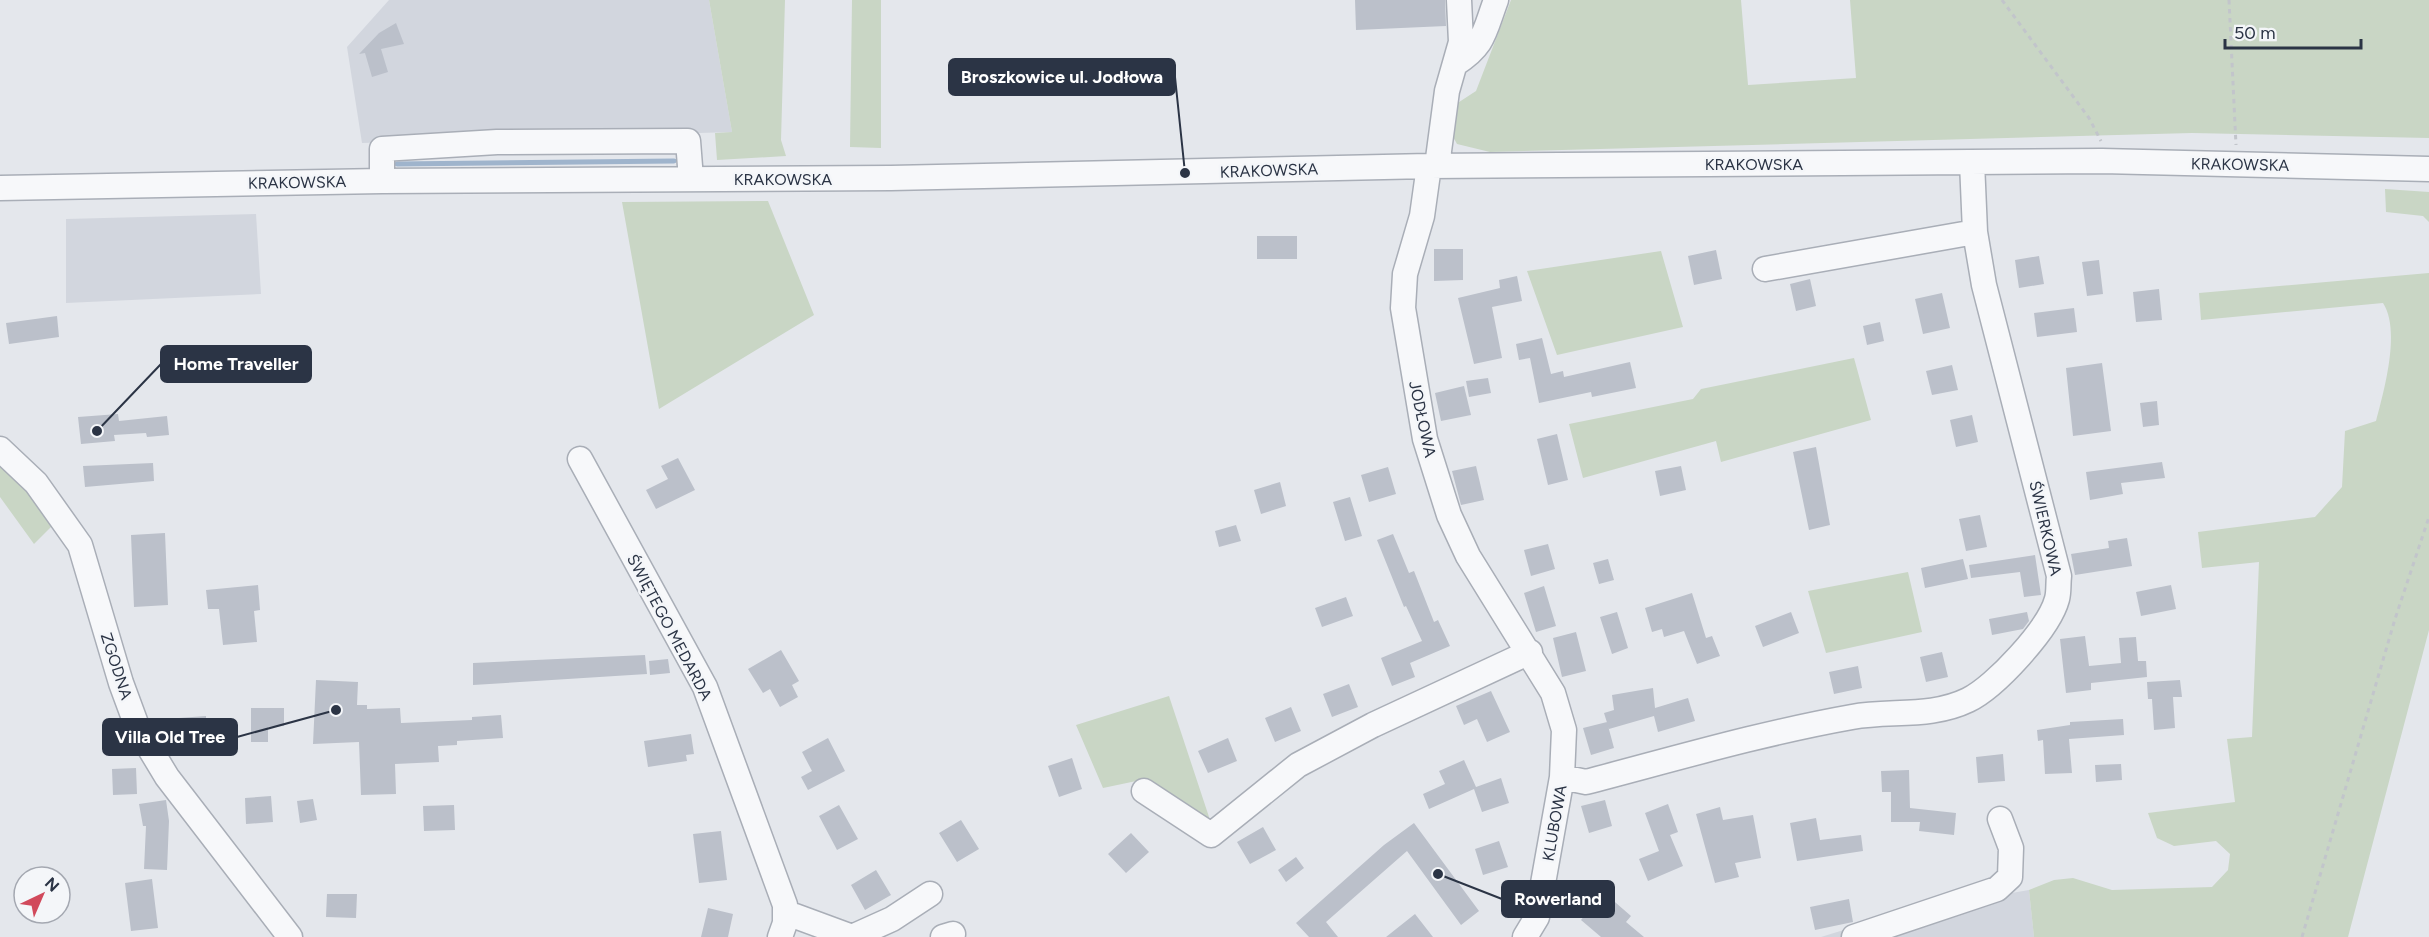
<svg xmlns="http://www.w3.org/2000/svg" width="2429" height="937" font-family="Figtree,sans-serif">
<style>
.built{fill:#d2d6de}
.green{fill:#c9d6c5}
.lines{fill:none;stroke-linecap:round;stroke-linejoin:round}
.stream{stroke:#9fb4cc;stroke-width:5}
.building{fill:#bbc0ca}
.minor-casing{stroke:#a9aeb7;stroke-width:27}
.path{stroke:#c2c5cb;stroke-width:3;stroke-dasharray:4.5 4.5;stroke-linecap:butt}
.minor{stroke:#f7f8fa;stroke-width:24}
.labels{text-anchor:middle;stroke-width:5;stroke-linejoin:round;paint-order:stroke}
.street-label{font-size:16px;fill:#2b3445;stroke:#f4f6f9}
.leader{fill:none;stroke:#2b3445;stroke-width:2}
.callout-dot{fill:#2b3445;stroke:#f4f6f9;stroke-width:2}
.callout{fill:#2b3445;stroke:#2b3445;stroke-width:2}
.callout-label{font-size:18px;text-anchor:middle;font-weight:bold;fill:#fff}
</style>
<rect width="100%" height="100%" fill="#e4e7ec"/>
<path class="built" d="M389 0H709L732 132 362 143 347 47Z
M256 214 261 294 66 303V219Z
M2029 890 2034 937H1821L1902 912Z"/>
<path class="green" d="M709 0H785L781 140 786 156 717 160 715 133 732 132Z
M852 0H881V148L850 147Z
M1511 0H1741L1748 85 1856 78 1850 0H2429V138L2192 133 1490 152 1457 144 1446 124 1453 106 1476 91Z
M2385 189 2429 192V222L2423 216 2386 212Z
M768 201 814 315 659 409 622 202Z
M1661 251 1683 327 1557 355 1527 271Z
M2429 273V630L2348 937H2034L2029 890 2054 880 2073 878 2112 890 2212 887 2228 870 2230 854 2216 841 2174 846 2157 838 2148 813 2235 802 2227 739 2252 737 2259 562 2202 568 2198 532 2315 517 2342 487 2345 431 2376 421C2384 391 2401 330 2383 303L2201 320 2199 293Z
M1854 358 1871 420 1721 462 1716 441 1583 478 1569 424 1693 399 1701 389Z
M0 461 17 477 53 525 34 544 0 497Z
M1908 572 1922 632 1826 653 1808 591Z
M1169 696 1211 823 1141 780 1103 788 1076 725Z"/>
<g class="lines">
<path class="stream" d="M397 164 674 161"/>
</g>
<path class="building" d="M1355 0H1445L1446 26 1356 30Z
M396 23 404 44 381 49 388 72 372 77 365 53 359 54 379 33Z
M1257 236H1297V259H1257Z
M1434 249H1463V280L1434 281Z
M1716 250 1722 279 1694 285 1688 256Z
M2039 256 2044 284 2019 288 2015 260Z
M2099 260 2103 294 2087 296 2082 262Z
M1517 276 1522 301 1492 307 1502 358 1474 364 1458 298 1500 288 1499 280Z
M1810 279 1816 306 1796 311 1790 284Z
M2159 289 2162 320 2136 322 2133 292Z
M1942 293 1950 328 1923 334 1915 299Z
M2074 308 2077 332 2037 337 2034 313Z
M57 316 59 337 9 344 6 323Z
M1880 322 1884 341 1867 345 1863 326Z
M1542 338 1551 374 1563 371 1564 377 1630 362 1636 388 1592 397 1591 392 1539 403 1530 358 1519 360 1516 344Z
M2102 363 2111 431 2073 436 2066 368Z
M1952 365 1958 390 1932 395 1926 371Z
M1488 378 1491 393 1469 397 1466 381Z
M1464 386 1471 415 1441 421 1435 393Z
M2157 401 2159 425 2143 427 2140 403Z
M118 414 119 421 167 416 169 435 147 437 146 433 114 435 115 441 81 444 78 417Z
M1972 415 1978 442 1956 447 1950 420Z
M1557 434 1568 480 1548 485 1537 439Z
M1816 447 1830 525 1809 530 1793 452Z
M678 458 695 490 656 509 646 490 668 479 661 466Z
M2162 462 2165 478 2121 483 2123 494 2090 500 2086 472Z
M153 463 154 481 85 487 83 466Z
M1476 466 1484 500 1461 505 1452 471Z
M1681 466 1686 490 1660 496 1655 471Z
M1388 467 1396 494 1369 502 1361 475Z
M1280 482 1286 506 1261 514 1254 490Z
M1350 497 1362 536 1345 541 1333 502Z
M1980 515 1987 547 1966 551 1959 519Z
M1236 525 1241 541 1219 547 1215 531Z
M165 533 168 605 134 607 131 535Z
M1393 534 1409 573 1414 571 1434 622 1438 620 1450 646 1410 663 1415 677 1392 686 1381 658 1422 641 1406 606 1404 607 1377 540Z
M2127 538 2132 566 2075 575 2071 554 2109 548 2108 541Z
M1548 544 1555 569 1531 576 1524 550Z
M2035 555 2041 595 2024 597 2020 572 1971 578 1969 565Z
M1608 559 1614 580 1599 584 1593 563Z
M1963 559 1968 579 1925 588 1921 568Z
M258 585 260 610 254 611 257 642 223 645 219 609H208L206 590Z
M2171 585 2176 609 2141 616 2136 592Z
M1544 586 1556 626 1536 632 1524 593Z
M1692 593 1706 638 1712 636 1720 656 1697 664 1684 631 1664 637 1662 629 1652 632 1645 608Z
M1346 597 1353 616 1322 627 1315 608Z
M1617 612 1628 648 1612 654 1600 617Z
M1791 612 1799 633 1763 647 1755 626Z
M2027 612 2029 621 2023 629 1992 635 1989 619Z
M1576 632 1586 671 1562 677 1553 638Z
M2085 636 2089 666 2121 663 2119 638 2136 637 2138 661H2146L2147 677 2091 683V690L2066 693 2060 639Z
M781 650 799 681 792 685 798 697 780 707 770 689 763 693 748 669Z
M1942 652 1948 677 1926 682 1920 657Z
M645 655 647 674 473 685V663Z
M668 659 670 673 650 675 649 661Z
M1858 666 1862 688 1834 694 1829 672Z
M316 680 358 682 357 705H367V709L400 708 401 723 472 720V717L501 715 503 738 457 741V745L438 746 439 762 395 764 396 794 361 795 359 742 313 744Z
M2180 680 2182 697H2173L2175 728 2154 730 2152 699H2148L2147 682Z
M1349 684 1358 707 1332 717 1323 694Z
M1653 688 1655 708 1688 698 1695 721 1658 732 1654 716 1609 729 1604 713 1614 710 1612 695Z
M1491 691 1510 732 1487 742 1477 719 1464 725 1456 706Z
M1291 707 1301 731 1275 742 1265 718Z
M251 708H284V726L268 727V742H251Z
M206 716V723H222L223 740H207V746L180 747 179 718Z
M2123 719 2124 735 2069 739 2072 773 2045 774 2043 740 2038 741 2037 730 2070 725V722Z
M1607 722 1614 748 1591 755 1583 728Z
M691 734 694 754 686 755 687 761 648 767 644 741Z
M828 738 845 771 808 790 801 777 812 771 802 752Z
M1228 738 1237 761 1208 773 1198 751Z
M2003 754 2005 781 1978 783 1976 757Z
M1072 758 1082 789 1059 797 1048 766Z
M1464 760 1476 787 1501 778 1509 803 1482 812 1474 789 1429 809 1423 794 1445 784 1439 771Z
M2121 764 2122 780 2096 782 2095 765Z
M136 768 137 794 113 795 112 769Z
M1909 770 1910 808 1956 813 1954 835 1919 831 1920 822H1891V792H1882L1881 771Z
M271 796 273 822 246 824 245 798Z
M313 799 317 820 300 823 297 801Z
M166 800 169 821 167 870 144 869 146 826H143L139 804Z
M1605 800 1612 826 1589 833 1581 806Z
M1668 804 1678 832 1670 835 1683 866 1648 881 1639 859 1659 851 1645 813Z
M454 805 455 830 424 831 423 806Z
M839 805 858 839 837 850 819 816Z
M1720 807 1723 820 1753 815 1761 858 1735 863 1739 877 1715 883 1696 814Z
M1816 818 1820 840 1861 835 1863 851 1797 861 1790 823Z
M961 820 979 849 957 862 939 833Z
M1414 823 1479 911 1461 925 1407 851 1326 922 1338 937H1309L1296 923 1384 845Z
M1263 827 1276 850 1250 864 1237 842Z
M721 831 727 880 699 883 693 834Z
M1131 833 1149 852 1126 873 1108 854Z
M1499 841 1508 867 1483 875 1475 849Z
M1296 857 1304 868 1286 882 1278 870Z
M876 870 891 895 865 910 851 885Z
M152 879 158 928 131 931 125 883Z
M327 894H357L356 918 326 917Z
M1608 896 1631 916 1626 922 1644 937H1601L1581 920 1592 906 1596 910Z
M1849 899 1853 922 1815 930 1810 907Z
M708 908 733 914 728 937H701Z
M1415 914 1433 937H1386Z"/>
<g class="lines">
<g class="minor-casing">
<path id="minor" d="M1455 64C1485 45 1484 32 1496 0
M1429 166 1422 216 1405 274 1403 308 1425 439 1449 515 1468 556 1553 693 1564 730 1562 777 1537 917 1525 937
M1437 166 1447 91 1461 42 1459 0
M382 181V149L497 142 688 141 691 179
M0 188 382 181 891 178 1429 166 2102 161 2429 169
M1765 269 1975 232
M0 449 36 483 80 545 121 683 138 729 167 777 290 937
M580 459 705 687 785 905V923L780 937
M1562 777 1586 782C1674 759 1762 733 1852 717 1891 710 1931 718 1968 700 1995 687 2049 629 2057 599 2059 592 2058 584 2059 576L1984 285 1975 232 1972 162
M1144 791 1211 835 1298 765 1373 725 1530 652
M785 915 795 916 852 937
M852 937 892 919 930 894
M943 937 953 934
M1854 937 1997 889 2010 877 2011 848 2000 819"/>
</g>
<path class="path" d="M2002 0 2089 118 2101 141
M2229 0 2236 145
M2302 937 2395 619 2429 517"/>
<use href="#minor" class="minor"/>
</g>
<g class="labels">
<g class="street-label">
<text x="1754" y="170">KRAKOWSKA</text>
<text transform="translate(2240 164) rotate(1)" y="6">KRAKOWSKA</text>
<text transform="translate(1269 170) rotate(-2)" y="6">KRAKOWSKA</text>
<text x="783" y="185">KRAKOWSKA</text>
<text transform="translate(297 182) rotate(-1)" y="6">KRAKOWSKA</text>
<text transform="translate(1423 419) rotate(78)" y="6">JODŁOWA</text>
<text transform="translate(2046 528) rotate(77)" y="6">ŚWIERKOWA</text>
<text transform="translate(670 627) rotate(62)" y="6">ŚWIĘTEGO MEDARDA</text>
<text transform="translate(117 666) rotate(72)" y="6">ZGODNA</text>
<text transform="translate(1554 823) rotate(-80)" y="6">KLUBOWA</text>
</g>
</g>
<path class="leader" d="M1185 173L1175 77M97 431L161 364M336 710L237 737M1438 874L1502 899"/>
<g class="callout-dot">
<circle cx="1185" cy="173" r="6"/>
<circle cx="97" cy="431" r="6"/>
<circle cx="336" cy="710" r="6"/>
<circle cx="1438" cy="874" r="6"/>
</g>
<g class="callout">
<rect x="949" y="59" width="226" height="36" rx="6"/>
<rect x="161" y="346" width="150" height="36" rx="6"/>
<rect x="103" y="719" width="134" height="36" rx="6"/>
<rect x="1502" y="881" width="112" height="36" rx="6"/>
</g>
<g class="callout-label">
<text x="1062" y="83">Broszkowice ul. Jodłowa</text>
<text x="236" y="370">Home Traveller</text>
<text x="170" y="743">Villa Old Tree</text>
<text x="1558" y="905">Rowerland</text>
</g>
<g transform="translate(42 895) rotate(44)"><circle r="28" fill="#f4f6f9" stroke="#a4a8b1" stroke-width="1.5"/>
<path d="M0-4.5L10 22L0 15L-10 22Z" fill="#d1495b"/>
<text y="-9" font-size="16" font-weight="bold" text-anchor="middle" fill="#2b3445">N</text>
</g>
<path d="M2225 39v9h136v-9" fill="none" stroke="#2b3445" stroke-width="3"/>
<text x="2234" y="39" font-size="18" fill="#2b3445" stroke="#f4f6f9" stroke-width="4.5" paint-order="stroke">50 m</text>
</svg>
